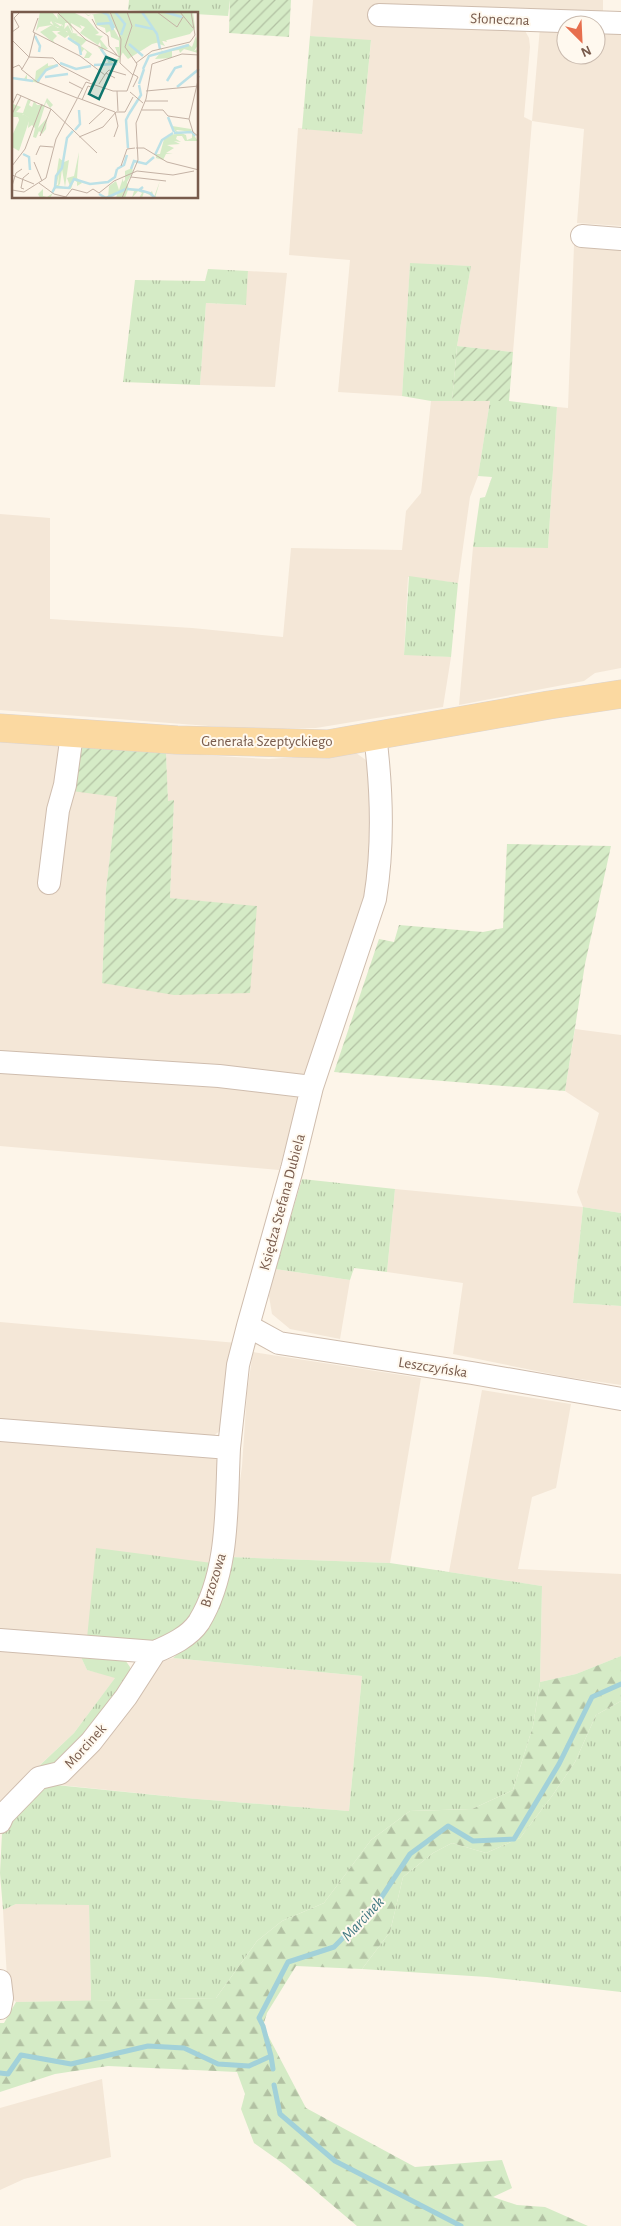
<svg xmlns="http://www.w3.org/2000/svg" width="621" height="2226" font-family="'Alegreya Sans',sans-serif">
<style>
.residential{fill:#f4e7d7}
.grass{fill:url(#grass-tufts)}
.forest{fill:url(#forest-firs)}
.garden{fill:url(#garden-furrows)}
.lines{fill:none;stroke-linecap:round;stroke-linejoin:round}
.stream{stroke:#a2d1d9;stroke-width:5}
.minor-casing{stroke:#cfbdae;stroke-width:24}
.major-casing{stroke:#dcd4d0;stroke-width:29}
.minor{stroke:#fff;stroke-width:22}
.major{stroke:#fbd9a1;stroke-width:28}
.labels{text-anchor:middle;stroke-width:4;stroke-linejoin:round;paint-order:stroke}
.street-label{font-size:15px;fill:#785b4c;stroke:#fff9ef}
.water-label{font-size:16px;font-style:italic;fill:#427983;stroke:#fff9ef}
.inset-river{fill:none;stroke:#bce1e7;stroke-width:2.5}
.inset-road{fill:none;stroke:#c4b2a5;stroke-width:1}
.view{fill:#0f766e;fill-opacity:0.15;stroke:#0f766e;stroke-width:2.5}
.inset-edge{fill:none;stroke:#785b4c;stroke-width:2.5}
</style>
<defs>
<pattern id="grass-tufts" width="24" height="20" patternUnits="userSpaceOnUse" patternTransform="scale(1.25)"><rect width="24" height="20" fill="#d5ebc6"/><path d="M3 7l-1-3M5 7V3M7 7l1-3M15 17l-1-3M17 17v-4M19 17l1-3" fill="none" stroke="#b2c1a3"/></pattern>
<pattern id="forest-firs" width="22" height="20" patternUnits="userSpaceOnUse" patternTransform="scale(1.25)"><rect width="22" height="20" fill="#d5ebc6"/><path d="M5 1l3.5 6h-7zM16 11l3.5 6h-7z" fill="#b2c1a3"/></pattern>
<pattern id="garden-furrows" width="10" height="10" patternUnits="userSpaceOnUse" patternTransform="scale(1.25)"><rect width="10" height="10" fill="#d5ebc6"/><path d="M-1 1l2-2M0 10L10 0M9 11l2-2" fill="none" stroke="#b2c1a3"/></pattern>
</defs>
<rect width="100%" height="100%" fill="#fdf5e9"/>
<path class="residential" d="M313 0H603V13L523 27 529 38 530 47 524 117 532 121 540 27H566V55H596V28L621 29V226L577 223 584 129 532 121 513 352 457 346 471 266 410 264 402 396 338 392 350 260 289 255 298 128 362 133 371 41 310 36Z
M574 245 621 249V668L595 673 584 681 459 705 473 547 548 548 557 407 568 408Z
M248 271 287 273 275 387 200 385 206 303 245 305Z
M431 401H490L478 476 470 497 458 583 408 577 404 654 451 657 443 707 316 728 248 729 0 710V514L50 518V619L192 628 283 637 291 548 402 550 406 511 421 493Z
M0 740 78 746 117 797 106 889 102 983 257 907 170 898 174 800 168 802 166 753 269 759 356 753 366 760 371 780 375 844 367 900 305 1076 227 1070 166 1061 0 1052Z
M575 1029 621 1035V1213L583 1207 573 1303 621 1306V1385L566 1377 453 1354 463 1283 387 1272 395 1189 583 1207 577 1192 599 1113 565 1091Z
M0 1067 301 1092 279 1170 0 1146Z
M275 1269 350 1280 340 1339 290 1329 272 1314 269 1296Z
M0 1322 237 1343 222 1429 211 1438 0 1421Z
M253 1352 421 1378 390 1563 230 1557 242 1466 247 1392Z
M482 1390 571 1404 556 1488 532 1497 518 1569 621 1574V1656L576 1674 540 1682 542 1586 449 1572Z
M0 1435 221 1454 212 1563 87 1638 0 1630Z
M0 1647 81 1657 87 1670 116 1677 74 1733 9 1794 0 1809Z
M173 1658 362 1676 349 1811 185 1798 60 1785 162 1661Z
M16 1904H89L91 2001 16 2002 8 1995 3 1910Z
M102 2079 111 2157 24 2179 0 2190V2108Z"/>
<path class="grass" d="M129 0H230L228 16 128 10Z
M310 36 371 40 362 134 302 129Z
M410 263 471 266 457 346 452 401H431L402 396Z
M208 269 248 271 246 305 206 303 200 385 123 382 135 280 205 281Z
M490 401H509L557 407 548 548 473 547 480 498 485 497 492 477 478 476Z
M409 576 458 583 451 657 404 655Z
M302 1179 395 1189 387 1272 354 1268 350 1280 275 1269Z
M583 1207 621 1213V1306L573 1303Z
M96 1548 212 1563 201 1598 187 1626 146 1645 87 1638Z
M230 1557 390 1563 542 1586 540 1682 533 1726 513 1790 472 1809 410 1811 371 1840 324 1903 282 1921 257 1941 216 1998 91 2001 89 1905 16 1904 3 1910 0 1873 2 1833 46 1784 185 1798 349 1811 362 1676 173 1658 202 1633Z
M81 1657H123L130 1667 131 1680 56 1767H38L74 1733 115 1678 87 1670Z
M621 1701V1992L487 1977 362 1969 390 1932 403 1877 433 1853 452 1843 486 1853 520 1838 552 1796 575 1762 596 1715Z"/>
<path class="forest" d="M621 1656V1701L596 1715 575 1762 552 1796 520 1838 486 1853 452 1843 433 1853 403 1877 390 1932 362 1969 296 1966 267 2013 263 2026 306 2108 415 2167 502 2160 512 2188 493 2197 517 2205 545 2207 588 2226H357L285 2165 254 2143 241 2109 245 2094 237 2072 108 2066 55 2074 0 2092V2023H4L16 2002 216 1998 257 1941 282 1921 324 1903 371 1840 410 1811 472 1809 513 1790 533 1726 540 1682 576 1674Z"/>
<path class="garden" d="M230 0H291L289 37 229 33Z
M457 346 513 352 509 401H452Z
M78 746 166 753 168 801 174 800 170 898 257 906 250 993 174 995 102 983 106 889 117 797 72 791Z
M507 844 611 846 585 964 565 1091 334 1072 379 939 394 942 399 925 483 932 503 928Z"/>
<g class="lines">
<path class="stream" d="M271 2056 273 2069
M0 2073 8 2074 21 2055 71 2064 148 2046 184 2048 218 2064 249 2066 271 2056 263 2026 259 2018 288 1962 334 1947 379 1901 410 1854 448 1826 473 1841 514 1839 559 1764 592 1697 621 1684
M274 2085 280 2114 335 2161 461 2226"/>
<g class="minor-casing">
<path id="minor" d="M379 15 621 23
M582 236 621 239
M49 883 58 810 65 785 72 734
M0 1062 219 1076 312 1087
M248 1326 279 1343 472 1373 621 1399
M0 1430 229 1448 238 1365 248 1326 292 1169 312 1087 375 899C384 844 382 790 375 735
M0 1640 155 1652C171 1645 189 1637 199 1622 230 1571 226 1505 229 1448
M0 1822 3 1815 39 1778 60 1773 91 1742 126 1697 155 1652
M0 1981 2 1998 0 2008"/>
</g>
<g class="major-casing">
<path id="major" d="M0 728 177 740 328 744 549 705 621 694"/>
</g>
<use href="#minor" class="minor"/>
<use href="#major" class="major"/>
</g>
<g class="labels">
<g class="street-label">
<text transform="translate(500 19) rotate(2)" y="5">Słoneczna</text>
<text x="267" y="746">Generała Szeptyckiego</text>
<text transform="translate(282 1202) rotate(-75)" y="5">Księdza Stefana Dubiela</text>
<text transform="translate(433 1367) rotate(9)" y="5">Leszczyńska</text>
<text transform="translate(213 1580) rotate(-73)" y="5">Brzozowa</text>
<text transform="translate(85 1746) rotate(-48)" y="5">Morcinek</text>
</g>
<g class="water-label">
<text transform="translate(362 1918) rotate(-47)" y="6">Marcinek</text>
</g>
</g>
<g transform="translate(12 12)">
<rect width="186" height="186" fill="#fdf5e9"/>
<path d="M38 7 51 16 50 10 55 8 67 11 70 17 59 11 61 21 66 22 62 24 56 11H53L52 18 58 22 53 26 45 21 52 17 42 14ZM35 86 41 93 38 96 34 90 26 116 35 106 34 117 30 122 27 119 24 126 21 125 23 116 20 113 16 116 17 106 11 102 8 110 6 105H0L1 92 9 95 4 100 11 101 16 87 19 88 17 93 20 95 22 89 25 93H32ZM160 114 179 117 180 120 165 118 164 119 174 123 175 128 180 126V121L186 129H173L170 124H165L164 127 169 130 162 129 168 132 155 133 162 136 154 141 161 142H154L151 148 144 146V142H148L152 127 158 124 155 123 165 122ZM47 146 52 150 57 148 53 175 50 157 48 172 46 174 47 161 45 172H43ZM120 156 121 160 115 170 117 178H127L131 174 128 178 138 181 140 179 142 185 148 169 143 186 132 180 130 186H127L130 181 126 179 120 186 122 179 116 178 113 186H104L106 179 100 186 101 183 96 186 97 174 104 169 107 178 111 166V170L113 168V159Z" fill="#d5ebc6"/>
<path d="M28 0H40L46 7 45 2 49 3 45 0H61L75 7 87 21 83 23 91 24 88 27 96 37H90L101 51 107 45 103 35H108L109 25 108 29 99 25 98 19 94 21 93 16 84 13 81 2 76 4 72 0 76 3 97 0 107 17 106 20 98 10 107 26 110 12 103 6 106 5 104 1 103 4 100 0H106V4L110 2 116 8 114 12 121 14 118 20 122 21H113L111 40 105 52 85 54 81 53 90 54 98 49 86 35H89L88 30 86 33 68 21 73 15 55 8 51 13 39 9 38 11 46 16 50 13 52 17 56 13 60 21 75 28 69 34 80 42 77 46H72L75 40 72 37 68 43 67 35 57 28 64 29 58 27 55 19H40L45 24 41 28 43 32 28 20 40 13 27 15 24 19ZM124 0H137L164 16V25L155 21 152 24 155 30 148 28 150 29 153 34 147 32 151 40 176 32 180 35 184 24 186 33 182 39 186 37V41L172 37 168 41 167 38 160 39V46L143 47 150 39 145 30 133 27 130 31V20L125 19 124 13 132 15 125 8 138 15 132 4ZM36 51V54L46 52 30 62 27 71 1 66 12 67 15 62V68H23L24 59ZM14 94 19 96 17 105 22 102 27 106 22 111 18 106 7 139 0 135V124L9 104 12 102 17 106 12 100ZM67 140 65 166 70 171 65 174V170L62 168 59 177 44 176 38 186H28L26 182 31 177V184L35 185 41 181 43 172 54 176 58 174 55 166 62 164Z" fill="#d5ebc6"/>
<path d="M98 0H181L183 16 178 22 140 32 116 47 107 36V23Z" fill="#d5ebc6"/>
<path class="inset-river" d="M90 0 96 3 102 16M103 0 113 12 109 23M130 0 145 22 148 37M153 0 170 5M85 12 98 11 101 18M123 13 141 17M23 24 28 34 27 40M56 26 67 33 69 43M117 32 131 44M89 37 98 50M48 51 64 57 79 54M82 53 105 52M131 57 137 44 177 33M33 65 56 62M0 66 21 69M155 69 163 56 170 54M25 70 34 58 46 53M127 72 132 57M165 75 187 57M117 102 129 83 127 73M156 105 162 120M63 118 68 112 67 98M162 121 180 120 183 124M116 136 114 108 117 102M11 142 17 145 18 158M143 143 150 128 161 121M105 157 112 153 115 143M119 157 122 149 134 152 142 145M43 175 44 164 50 156 55 126 61 119M115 177 127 178 131 175M127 178 138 181 143 186M40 181 43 175 57 176 62 167 78 172 96 170 103 165 105 157M87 182 94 186 114 177"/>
<path class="inset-road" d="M45 0 74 28 108 45M98 0 109 27 108 51 121 63M145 0 165 15 171 5M168 0 181 16M179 0 183 23M26 6 21 20 68 44 93 63M80 7 85 16 96 24 97 34 105 43M0 20 7 15 2 6 8 0M0 28 17 45M17 45 41 46 49 54 78 69M17 45 23 21M124 51 140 39 178 30 183 23M0 56 7 53 10 57 17 45M9 57 25 70 65 86M94 61 97 58 114 63M57 70 71 77M87 72 94 61 103 66M121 75 126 65 121 62M105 79 106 99M134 79 187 74M118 80 131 91M66 86 103 100M70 88 76 74 79 75 81 70M133 89H156M0 93 5 82 39 97M130 98H151L156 104 177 107M104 100H113L121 85M0 102 9 84M177 107 187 64M177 107 181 120 187 125M77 112 94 96M28 124 39 97 85 141M67 125 91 115 104 100M102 125 106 114 103 100M124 136H132L155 150 187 158M24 143 28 134 41 135M22 150 30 169M0 154 13 137 30 92M109 154 115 137 123 136M0 163 22 172M119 165 154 169M27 171 42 182 54 185M0 174 4 161 10 157M12 177 9 176 11 166 17 161M0 178 12 180 34 166 44 127 74 70 101 79H115L125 52 113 35 120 14 115 0M53 186 60 177 75 181 81 177 87 181 102 169 125 159 161 163 182 159M110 186 126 148 124 111 134 87 140 52 170 42 187 43"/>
<path class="view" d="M94 45 104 49 87 87 77 82Z"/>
<rect width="186" height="186" class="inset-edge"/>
</g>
<g transform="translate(581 40) rotate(156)"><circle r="24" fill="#fff9ef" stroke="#c9baae"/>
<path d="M0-4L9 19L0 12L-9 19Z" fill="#e76f4e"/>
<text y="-8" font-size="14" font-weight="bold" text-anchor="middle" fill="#785b4c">N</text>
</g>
</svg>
